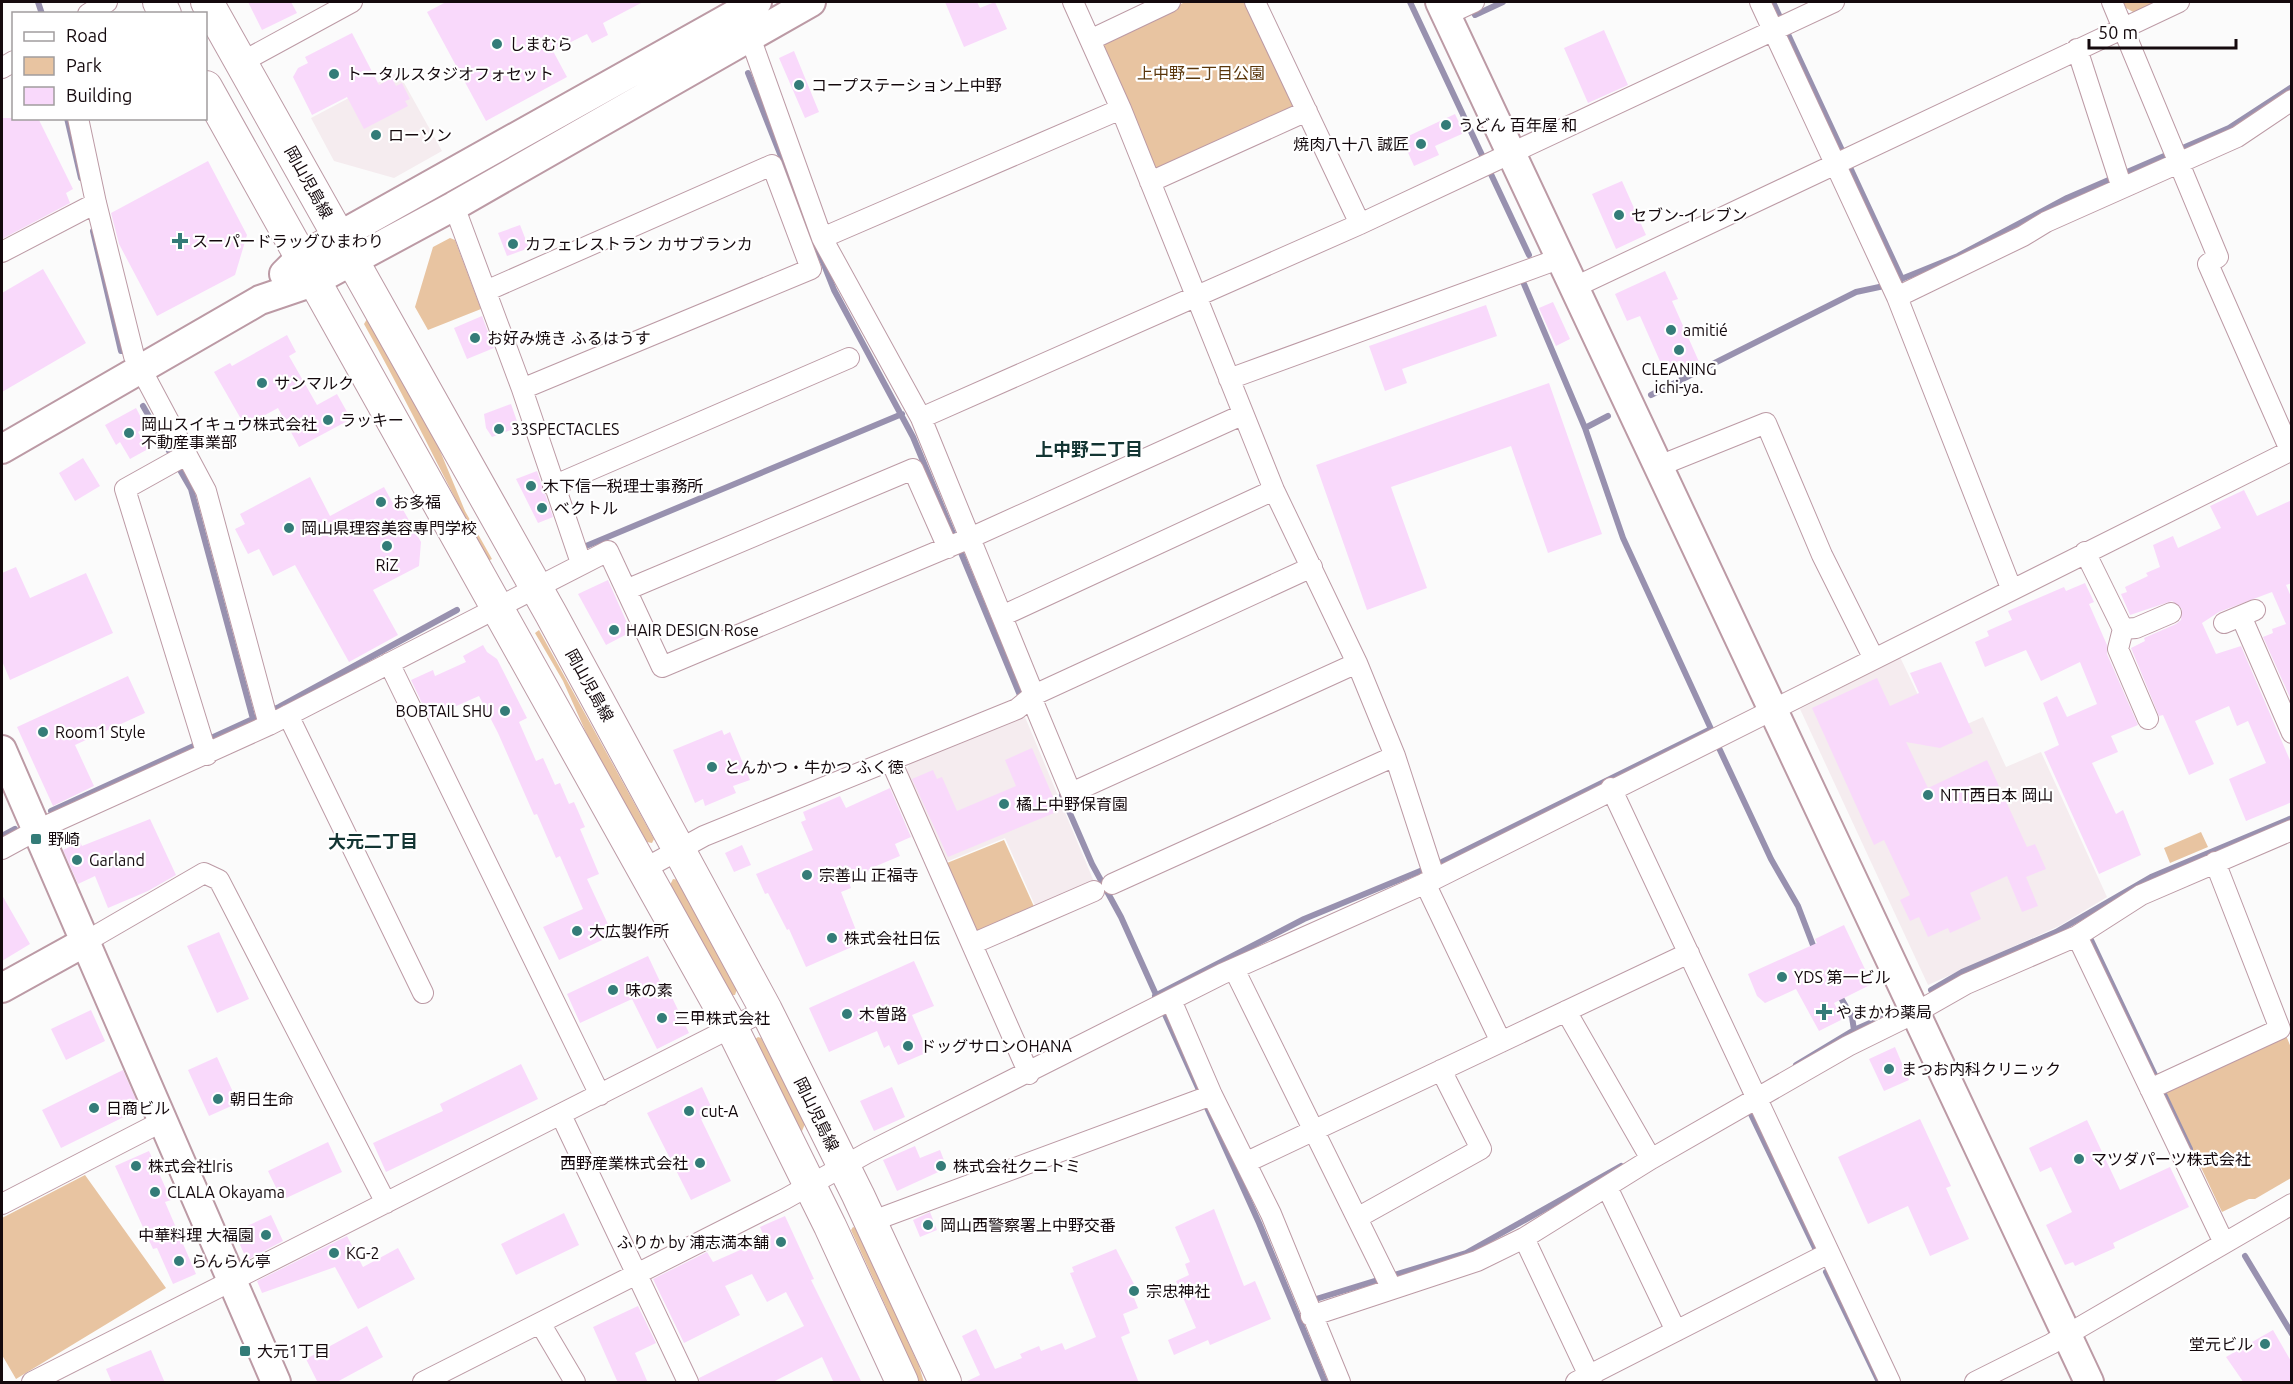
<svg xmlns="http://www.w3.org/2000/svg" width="2293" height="1384" font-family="Ubuntu,'Noto Sans JP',sans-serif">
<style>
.built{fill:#f5ecef}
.green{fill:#e8c4a1}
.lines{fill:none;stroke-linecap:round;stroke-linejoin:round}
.stream{stroke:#9891af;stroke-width:6}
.building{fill:#f9d9fb}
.street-casing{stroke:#bc9aa5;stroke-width:22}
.secondary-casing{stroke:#bc9aa5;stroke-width:32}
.primary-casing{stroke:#bc9aa5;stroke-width:34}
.street{stroke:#fff;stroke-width:20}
.secondary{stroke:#fff;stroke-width:28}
.primary{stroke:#fff;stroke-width:32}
.poi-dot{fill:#347c78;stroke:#fff;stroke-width:2}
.labels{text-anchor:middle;stroke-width:4.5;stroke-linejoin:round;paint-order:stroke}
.poi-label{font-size:16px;fill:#14090d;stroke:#fff;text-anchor:start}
.park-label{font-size:16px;fill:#5a360b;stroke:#fff}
.street-label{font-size:16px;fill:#14090d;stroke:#fff}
.neighbourhood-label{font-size:18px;font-weight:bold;fill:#133533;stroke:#fff}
</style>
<rect width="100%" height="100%" fill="#fbfbfb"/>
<path class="built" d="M398 72 442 151 394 178 334 161 311 118Z
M1900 657 1938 737 1983 717 2006 767 2041 752 2107 897 2059 926 1928 985 1800 709Z
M1025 717 1095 884 1037 910 1005 838 946 862 906 771 910 763Z"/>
<path class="green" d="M1185 2H1248L1298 108 1156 172 1097 44Z
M2123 2H2160L2135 13 2126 8Z
M450 238 455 240 481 309 428 330 415 307 433 247Z
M367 319 436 441 465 511 492 559 488 561C446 483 408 402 364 324Z
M539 630 654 839 652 843 647 842 592 746 563 681 535 633Z
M2201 832 2208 847 2170 863 2164 848Z
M1004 840 1036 911 977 933 947 863Z
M673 879 679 880 737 989 735 995H730L670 885Z
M2285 1033 2292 1050 2291 1178 2255 1199H2249L2222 1212 2166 1093 2168 1089Z
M758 1037 761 1038 805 1124 802 1131H800L754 1040Z
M85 1175 166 1288 16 1379 2 1355V1218Z
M853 1227 856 1228 919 1366 924 1382H916L897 1341 887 1309 851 1230Z"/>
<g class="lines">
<path class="stream" d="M38 2 42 14
M1410 2 1529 255
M1773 2 1902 279
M1475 15 1503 2
M748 73 834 290 913 437 1022 700
M67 118 81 178
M93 231 121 351
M1524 284 1585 428
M1651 395 1856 292 1884 286 1958 256 2067 198 2229 128 2292 87
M143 406 191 489 253 719
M586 546 902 414
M1719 748 1771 859 1798 906 1816 953
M1062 795 1092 864 1121 917 1259 1223 1325 1382
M51 811 279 707 457 610
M2 836 15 829
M2091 940 2190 1149
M1931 990 1962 972 2056 932 2151 877 2292 818
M1838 993 1852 1017 1854 1030
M1155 996 1304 919 1442 862 1711 729 1623 538 1585 428 1608 416
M1796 1065 1854 1030 1888 1015
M1748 1108 1815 1248
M2245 1256 2292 1334
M1826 1272 1879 1382
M1316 1299 1466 1253 1621 1166"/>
</g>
<path class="building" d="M248 2H291L297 13 262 30Z
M446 2H643L603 23 608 35 592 43 587 34 553 51 567 77 486 121 427 12Z
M945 2H977L980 8 995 2 1007 29 964 47Z
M1604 30 1628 85 1588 103 1564 48Z
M352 33 379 85 392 78 396 86 402 83 410 99 405 101 408 106 364 129 347 97 312 115 293 77 298 68 308 63 305 57Z
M794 51 819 112 805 118 779 58Z
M1455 114 1464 133 1435 146 1439 155 1414 166 1402 139Z
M2 118H38L73 189 66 193 70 203 2 239Z
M208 161 247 235 235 275 157 316 119 244 111 213Z
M1622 181 1646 235 1616 249 1592 194Z
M520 225 529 248 507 256 498 233Z
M43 269 86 343 2 392V293Z
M1665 271 1678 299 1672 301 1700 364 1684 371 1679 361 1663 368 1640 316 1627 321 1615 294Z
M1553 302 1570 339 1556 346 1539 308Z
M1486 305 1497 336 1402 369 1407 383 1385 391 1369 346Z
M482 316 494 348 467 359 454 328Z
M287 335 296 352 289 356 317 405 337 394 351 419 299 447 278 408 245 426 214 372 230 363 232 366Z
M1549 383 1602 534 1548 553 1511 446 1391 487 1427 588 1367 610 1316 465Z
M511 404 519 427 492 437 486 428 484 414Z
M136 408 146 427 138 432 148 449 130 459 120 442 116 445 105 425Z
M83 458 100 486 75 501 59 473Z
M537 471 553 517 538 523 516 479Z
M310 477 330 516 384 487 396 509 401 506 421 542 419 566 373 590 398 635 349 662 295 565 273 576 259 549 248 554 235 529 245 524 240 514Z
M2244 490 2257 516 2292 500V583L2286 585 2292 599V702L2263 637 2273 633 2272 629 2286 624 2272 592 2219 612 2202 623 2216 654 2241 646 2292 765V802L2246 821 2229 779 2266 763 2248 721 2237 726 2229 706 2195 721 2214 764 2189 775 2163 715 2159 716 2131 648 2145 641 2144 638 2176 624 2181 620 2182 609 2172 601 2130 615 2121 594 2127 592 2125 587 2148 576 2146 573 2160 567 2153 545 2173 536 2178 548 2221 528 2210 506Z
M16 567 30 598 86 573 113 633 10 680 2 661V573Z
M608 580 631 632 606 645 578 594Z
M2085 583 2094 602 2089 604 2107 645V654L2138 725 2111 736 2118 752 2092 763 2116 814 2123 810 2141 855 2099 874 2044 752 2059 745 2043 703 2057 696 2067 717 2097 704 2080 662 2041 681 2026 650 1985 667 1975 642 1989 636 1987 631 2012 620 2008 611 2064 587 2066 591Z
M483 645 487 652 497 659 527 718 519 722 536 761 543 758 555 785 560 783 569 804 574 802 585 827 580 829 599 874 587 879 613 935 559 960 543 927 583 909 560 856 556 858 537 814 534 815 498 733 479 696 429 718 411 680 433 670 435 676 466 662 463 656Z
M1941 662 1973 733 1940 748 1906 742 1928 788 1987 760 2027 847 2035 844 2046 869 2026 877 2038 906 2022 912 2007 876 1970 893 1981 919 1950 933 1948 928 1928 937 1919 917 1910 921 1900 900 1910 895 1884 840 1874 845 1812 708 1877 678 1890 706 1919 693 1910 673Z
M128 676 145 713 75 745 94 786 53 806 17 727Z
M722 730 724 735 730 732 750 780 733 786 736 793 705 806 703 799 695 803 673 750Z
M1032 748 1059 811 948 857 912 779 933 770 937 779 942 777 957 811 1016 786 1005 760Z
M890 788 911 837 895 844 900 856 869 869 867 875 849 883 851 888 841 892 861 943 806 967 789 929 787 930 768 893 765 894 756 874 813 850 801 822 806 820 803 812 840 796 846 808Z
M150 819 176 875 148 891 108 908 95 876 78 884 63 850 80 842 82 846Z
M742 845 751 865 734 872 725 853Z
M2 895 30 944 2 961Z
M1844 925 1872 984 1834 1003 1843 1019 1819 1031 1796 989 1765 1003 1757 996 1748 974 1817 943 1815 939Z
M219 932 249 999 217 1013 187 946Z
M648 956 664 990 668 989 689 1033 657 1049 632 999 580 1023 567 994Z
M914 961 934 1006 912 1015 928 1052 898 1065 889 1045 884 1048 877 1031 829 1052 809 1008Z
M91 1010 105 1041 66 1060 51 1029Z
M1895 1047 1909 1080 1884 1091 1869 1059Z
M217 1057 238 1103 209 1116 188 1070Z
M521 1064 538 1099 386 1172 373 1143 443 1111 440 1104Z
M123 1070 140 1109 61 1148 42 1110Z
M702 1087 714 1113 701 1119 731 1181 691 1200 647 1113Z
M892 1087 905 1117 874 1131 860 1101Z
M1920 1119 1951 1186 1946 1188 1969 1239 1930 1256 1908 1206 1868 1224 1838 1157Z
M2087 1120 2120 1190 2170 1167 2189 1207 2113 1243 2115 1248 2075 1266 2073 1262 2065 1265 2046 1225 2072 1212 2051 1167 2040 1172 2029 1148Z
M328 1142 342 1172 282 1200 268 1171Z
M915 1146 920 1158 940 1150 947 1168 897 1191 883 1160Z
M149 1151 171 1200 165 1202 196 1274 173 1284 157 1248 153 1249 115 1166Z
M1214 1209 1244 1286 1255 1281 1271 1319 1210 1345 1208 1340 1174 1355 1168 1340 1196 1328 1176 1281 1189 1275 1185 1264 1190 1262 1175 1227Z
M930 1212 937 1230 920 1237 913 1220Z
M564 1213 579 1245 516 1275 501 1244Z
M271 1215 283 1241 247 1260 234 1232Z
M785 1216 814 1279 811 1280 862 1383H834L822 1357 771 1383H700L699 1378 804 1326 786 1292 767 1302 752 1274 725 1286 740 1315 684 1343 653 1279 707 1252 713 1262 765 1239 760 1227Z
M347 1236 363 1267 398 1248 415 1279 358 1309 335 1267 262 1293 257 1281Z
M1116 1249 1135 1286 1130 1288 1138 1308 1123 1314 1130 1333 1121 1337 1139 1383H963L980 1375 962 1336 976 1329 995 1369 1022 1358 1020 1354 1039 1346 1041 1351 1062 1343 1065 1350 1096 1337 1070 1273 1074 1272 1072 1267Z
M638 1306 656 1343 635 1353 648 1383H618L593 1327Z
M367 1326 383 1357 335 1383H318L306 1359Z
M2273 1330 2292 1363V1383H2244L2226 1357Z
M151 1350 165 1383H112L106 1369Z"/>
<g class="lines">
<g class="street-casing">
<path id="street" d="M1073 2 1121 109 1274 490 1357 663 1395 756 1435 879
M1255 2 1360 224
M1760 2 1897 297 2011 588
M2112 2 2218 257 2208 264 2290 450
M88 14 107 2
M1446 15 1474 2
M746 26 822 238 921 418 1034 695V704L1071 793 1357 663
M1090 40 1170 2
M2077 49 2122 188
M242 62 352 2
M2 68 14 61
M78 118 96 203 134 356 206 491 269 725
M1150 182 1307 111
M454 206 522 389 581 563
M822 238 1121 109
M2 252 96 203
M1575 287 2179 2
M486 291 772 165 811 269 522 389
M1897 297 2023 236 2046 222 2237 137 2292 100
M1229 379 1561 258
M921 418 1360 224 1834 2
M186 455 125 489 207 755
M1659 466 1766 423 1822 555 1874 659
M553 486 849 358
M2085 552 2123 629 2118 649 2148 719
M626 590 913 469 948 548
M1002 616 1274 490
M2241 616 2292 733
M2224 623 2255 610
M2123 629 2136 628 2171 613
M389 663 600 1095
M288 715 423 993
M891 761 1029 1074
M1611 788 1890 1382
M2 849 37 830 269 725 608 551 662 667 970 538 1242 415
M644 869 704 836 1017 709 1034 695 1312 567
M1425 883 1501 1042
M1112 884 1395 756
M2077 936 2224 1243
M85 942 204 873 219 880 386 1203
M972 944 1094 891
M1234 969 1392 1289
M1171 1000 1212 1095 1271 1214 1340 1382
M1566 1011 1651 1159
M2150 1089 2280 1029 2215 862
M561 1115 688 1382
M1247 1162 1689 953
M1607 1187 1676 1331
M2 1204 163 1121
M1357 1218 1481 1149 1441 1070
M870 1222 1212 1095
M1524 1238 1592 1382
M1311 1316 1477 1261 1524 1238 1651 1159 1848 1046 1915 1013 1966 984 2077 936 2141 895 2292 830
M540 1323 575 1382
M32 1382 766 1010
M423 1382 785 1199 867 1153 1222 974 1435 879 2292 450
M1576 1382 1829 1253
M1975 1382 2051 1344 2292 1204"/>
</g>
<g class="secondary-casing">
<path id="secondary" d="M1440 2 2089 1382
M284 274 300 258 757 2
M2 449 260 300 313 282 454 206 811 2
M2 750 276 1382
M2 988 85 942"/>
</g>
<g class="primary-casing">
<path id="primary" d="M159 2 165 14
M207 2 551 614 766 1010 858 1195 945 1382
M206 87 732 1028 830 1226 902 1382"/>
</g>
<use href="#street" class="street"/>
<use href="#secondary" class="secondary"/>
<use href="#primary" class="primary"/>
</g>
<g class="poi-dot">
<circle cx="497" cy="44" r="6"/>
<circle cx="334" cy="74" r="6"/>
<circle cx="799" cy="85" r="6"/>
<circle cx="1446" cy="125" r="6"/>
<circle cx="376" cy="135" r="6"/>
<circle cx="1421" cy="144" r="6"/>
<circle cx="1619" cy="215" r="6"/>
<path d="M177 232h6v6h6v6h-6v6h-6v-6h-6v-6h6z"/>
<circle cx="513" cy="244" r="6"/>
<circle cx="1671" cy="330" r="6"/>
<circle cx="475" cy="338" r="6"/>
<circle cx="1679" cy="350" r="6"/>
<circle cx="262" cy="383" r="6"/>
<circle cx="328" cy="420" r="6"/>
<circle cx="499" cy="429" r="6"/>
<circle cx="129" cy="433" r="6"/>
<circle cx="531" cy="486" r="6"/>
<circle cx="381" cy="502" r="6"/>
<circle cx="542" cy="508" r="6"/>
<circle cx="289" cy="528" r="6"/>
<circle cx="387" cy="546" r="6"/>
<circle cx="614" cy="630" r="6"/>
<circle cx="505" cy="711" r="6"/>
<circle cx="43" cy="732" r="6"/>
<circle cx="712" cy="767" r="6"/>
<circle cx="1928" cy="795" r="6"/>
<circle cx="1004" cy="804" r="6"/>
<rect x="30" y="833" width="12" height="12" rx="3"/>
<circle cx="77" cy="860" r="6"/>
<circle cx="807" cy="875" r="6"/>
<circle cx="577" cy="931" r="6"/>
<circle cx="832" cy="938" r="6"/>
<circle cx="1782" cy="977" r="6"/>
<circle cx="613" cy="990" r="6"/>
<path d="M1821 1003h6v6h6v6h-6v6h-6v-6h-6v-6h6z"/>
<circle cx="847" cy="1014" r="6"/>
<circle cx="662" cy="1018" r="6"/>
<circle cx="908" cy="1046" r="6"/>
<circle cx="1889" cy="1069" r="6"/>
<circle cx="218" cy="1099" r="6"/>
<circle cx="94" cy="1108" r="6"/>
<circle cx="689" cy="1111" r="6"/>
<circle cx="2079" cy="1159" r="6"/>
<circle cx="700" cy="1163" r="6"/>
<circle cx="136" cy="1166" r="6"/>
<circle cx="941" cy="1166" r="6"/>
<circle cx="155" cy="1192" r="6"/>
<circle cx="928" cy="1225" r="6"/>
<circle cx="266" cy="1235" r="6"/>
<circle cx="781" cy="1242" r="6"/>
<circle cx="334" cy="1253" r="6"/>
<circle cx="179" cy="1261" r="6"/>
<circle cx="1134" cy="1291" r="6"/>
<circle cx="2265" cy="1344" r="6"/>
<rect x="239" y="1345" width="12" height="12" rx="3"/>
</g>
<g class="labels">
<g class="poi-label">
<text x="509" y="50">しまむら</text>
<text x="346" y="80">トータルスタジオフォセット</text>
<text x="811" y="91">コープステーション上中野</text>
<text x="1458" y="131">うどん 百年屋 和</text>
<text x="388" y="141">ローソン</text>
<text x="1409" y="150" text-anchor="end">焼肉八十八 誠匠</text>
<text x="1631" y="221">セブン-イレブン</text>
<text x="192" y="247">スーパードラッグひまわり</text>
<text x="525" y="250">カフェレストラン カサブランカ</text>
<text x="1683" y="336">amitié</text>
<text x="487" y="344">お好み焼き ふるはうす</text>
<text x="1679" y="375" text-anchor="middle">CLEANING<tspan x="1679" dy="18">ichi-ya.</tspan></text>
<text x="274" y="389">サンマルク</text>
<text x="340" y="426">ラッキー</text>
<text x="141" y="430">岡山スイキュウ株式会社<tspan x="141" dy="18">不動産事業部</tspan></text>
<text x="511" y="435">33SPECTACLES</text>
<text x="543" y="492">木下信一税理士事務所</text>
<text x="393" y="508">お多福</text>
<text x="554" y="514">ベクトル</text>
<text x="301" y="534">岡山県理容美容専門学校</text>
<text x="387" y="571" text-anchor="middle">RiZ</text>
<text x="626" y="636">HAIR DESIGN Rose</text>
<text x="493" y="717" text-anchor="end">BOBTAIL SHU</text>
<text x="55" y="738">Room1 Style</text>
<text x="724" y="773">とんかつ・牛かつ ふく徳</text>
<text x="1940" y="801">NTT西日本 岡山</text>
<text x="1016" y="810">橘上中野保育園</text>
<text x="48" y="845">野崎</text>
<text x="89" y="866">Garland</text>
<text x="819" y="881">宗善山 正福寺</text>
<text x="589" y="937">大広製作所</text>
<text x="844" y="944">株式会社日伝</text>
<text x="1794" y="983">YDS 第一ビル</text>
<text x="625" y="996">味の素</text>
<text x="1836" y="1018">やまかわ薬局</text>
<text x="859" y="1020">木曽路</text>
<text x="674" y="1024">三甲株式会社</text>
<text x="920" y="1052">ドッグサロンOHANA</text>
<text x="1901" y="1075">まつお内科クリニック</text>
<text x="230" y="1105">朝日生命</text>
<text x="106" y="1114">日商ビル</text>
<text x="701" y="1117">cut-A</text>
<text x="2091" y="1165">マツダパーツ株式会社</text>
<text x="688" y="1169" text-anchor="end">西野産業株式会社</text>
<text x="148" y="1172">株式会社Iris</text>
<text x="953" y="1172">株式会社クニトミ</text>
<text x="167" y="1198">CLALA Okayama</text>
<text x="940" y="1231">岡山西警察署上中野交番</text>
<text x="254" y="1241" text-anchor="end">中華料理 大福園</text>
<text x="769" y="1248" text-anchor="end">ふりか by 浦志満本舗</text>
<text x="346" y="1259">KG-2</text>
<text x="191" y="1267">らんらん亭</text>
<text x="1146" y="1297">宗忠神社</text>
<text x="2253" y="1350" text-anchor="end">堂元ビル</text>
<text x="257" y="1357">大元1丁目</text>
</g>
<g class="park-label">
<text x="1201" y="79">上中野二丁目公園</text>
</g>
<g class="street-label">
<text transform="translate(309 182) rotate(61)" y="6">岡山児島線</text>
<text transform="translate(590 685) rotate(61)" y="6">岡山児島線</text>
<text transform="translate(817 1114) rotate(64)" y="6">岡山児島線</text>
</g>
<g class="neighbourhood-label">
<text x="1089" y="456">上中野二丁目</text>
<text x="373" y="848">大元二丁目</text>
</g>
</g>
<rect width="2293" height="1384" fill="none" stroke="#14090d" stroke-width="6"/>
<rect x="12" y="12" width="195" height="108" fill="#ffffff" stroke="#a19d9e" stroke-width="1.5"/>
<rect x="24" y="32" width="30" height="9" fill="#ffffff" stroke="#a19d9e" stroke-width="1.5"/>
<text x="66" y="42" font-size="18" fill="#14090d">Road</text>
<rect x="24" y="57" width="30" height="18" fill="#e8c4a1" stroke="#a19d9e" stroke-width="1.5"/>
<text x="66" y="72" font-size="18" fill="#14090d">Park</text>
<rect x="24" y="87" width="30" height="18" fill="#f9d9fb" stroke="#a19d9e" stroke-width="1.5"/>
<text x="66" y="102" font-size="18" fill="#14090d">Building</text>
<path d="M2089 39v9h147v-9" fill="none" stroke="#14090d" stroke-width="3"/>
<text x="2098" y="39" font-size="18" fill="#14090d" stroke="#ffffff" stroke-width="4.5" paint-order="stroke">50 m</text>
</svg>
